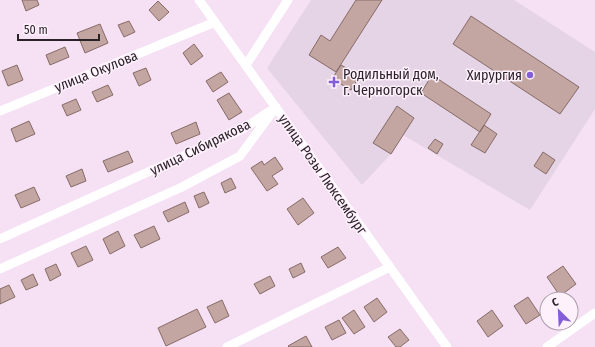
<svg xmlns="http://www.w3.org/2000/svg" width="595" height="347" font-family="'Fira Sans Condensed',sans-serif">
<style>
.medical{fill:#e5d4e6}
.building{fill:#c3a6a2;stroke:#866b67}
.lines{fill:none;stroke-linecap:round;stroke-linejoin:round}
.minor{stroke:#fff;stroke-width:9}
.poi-dot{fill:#835ed8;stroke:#fef1fc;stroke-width:1.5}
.labels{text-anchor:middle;stroke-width:3;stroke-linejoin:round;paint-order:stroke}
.street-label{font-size:14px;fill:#2a2229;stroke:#fef1fc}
.poi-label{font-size:14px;fill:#2a2229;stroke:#fef1fc;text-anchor:start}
</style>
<rect width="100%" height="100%" fill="#f6e0f4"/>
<path class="medical" d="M311 0H514L595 52V109L530 210 403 135 414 118 373 143 391 154 362 185 267 68Z"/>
<path class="building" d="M22 0H37L39 5 26 11Z
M356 0H382L336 72 309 55 321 35 330 41Z
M158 1 169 12 159 21 149 10Z
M471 16 579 87 560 114 453 44Z
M129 21 135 32 124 37 118 25Z
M100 24 108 43 85 53 77 33Z
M194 44 203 56 191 65 183 53Z
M65 47 69 57 50 65 46 55Z
M17 65 23 80 8 86 2 71Z
M341 65 360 76 351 90 332 79Z
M146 68 151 80 139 86 133 73Z
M221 72 228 82 213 92 206 81Z
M432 75 491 114 480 132 421 93Z
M108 85 113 95 97 102 92 92Z
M229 93 242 112 229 120 217 100Z
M76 99 81 110 67 116 62 105Z
M397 106 414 118 391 154 373 143Z
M29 121 35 134 16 142 11 129Z
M196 122 200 134 176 144 171 133Z
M484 125 497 134 485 153 471 145Z
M435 139 443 144 437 154 428 148Z
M128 151 133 162 108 172 103 161Z
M543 152 555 160 546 174 534 166Z
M275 157 283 169 272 176 278 184 267 191 251 168 262 161 264 165Z
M82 169 86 181 71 187 66 176Z
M231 178 236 188 225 193 221 183Z
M34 187 40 200 21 208 15 195Z
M204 192 209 203 199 208 194 196Z
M303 198 314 213 298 225 287 209Z
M185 202 189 212 168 222 163 212Z
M154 226 160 239 141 248 134 235Z
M118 231 125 246 110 254 103 239Z
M86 246 93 260 78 267 71 253Z
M338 247 346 258 328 268 321 257Z
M301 263 305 272 293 278 289 269Z
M56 264 61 275 50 281 45 269Z
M563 266 576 284 560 296 547 277Z
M33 274 38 285 26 290 21 280Z
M270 276 275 286 260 294 254 284Z
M9 285 15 297 0 304V289Z
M528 297 540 315 526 324 514 306Z
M377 298 387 312 374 322 364 307Z
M222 300 229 316 215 323 207 307Z
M197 309 206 327 166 346 158 328Z
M354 310 365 327 354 334 342 318Z
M492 310 503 326 488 337 477 321Z
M339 320 346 333 332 340 325 327Z
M400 329 409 340 400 347H396L388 337Z
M306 336 312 347H289L288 346Z"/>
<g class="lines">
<path class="minor" d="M199 0 447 347
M246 65 288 0
M0 111 215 22
M0 239 243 129 270 111
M0 269 182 187 240 156 276 107
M227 347 390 267
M547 347 595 313"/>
</g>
<g class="poi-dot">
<circle cx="530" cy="75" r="4"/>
<path d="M332 76h4v4h4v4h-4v4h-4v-4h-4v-4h4z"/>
</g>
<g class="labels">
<g class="street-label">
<text transform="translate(96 71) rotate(-22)" y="5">улица Окулова</text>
<text transform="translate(200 147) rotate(-26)" y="5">улица Сибирякова</text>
<text transform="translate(323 174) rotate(55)" y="5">улица Розы Люксембург</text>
</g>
<g class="poi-label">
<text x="343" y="79">Родильный дом,<tspan x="343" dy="16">г. Черногорск</tspan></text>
<text x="522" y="80" text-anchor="end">Хирургия</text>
</g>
</g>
<g transform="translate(559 311) rotate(336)"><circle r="19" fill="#fef1fc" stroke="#a99ea8"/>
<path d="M0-3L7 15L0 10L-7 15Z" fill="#835ed8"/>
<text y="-6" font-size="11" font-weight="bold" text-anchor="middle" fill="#2a2229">С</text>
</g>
<path d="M18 34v6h81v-6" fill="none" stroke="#2a2229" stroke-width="2"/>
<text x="24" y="34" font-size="12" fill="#2a2229" stroke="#fef1fc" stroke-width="3" paint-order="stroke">50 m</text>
</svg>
